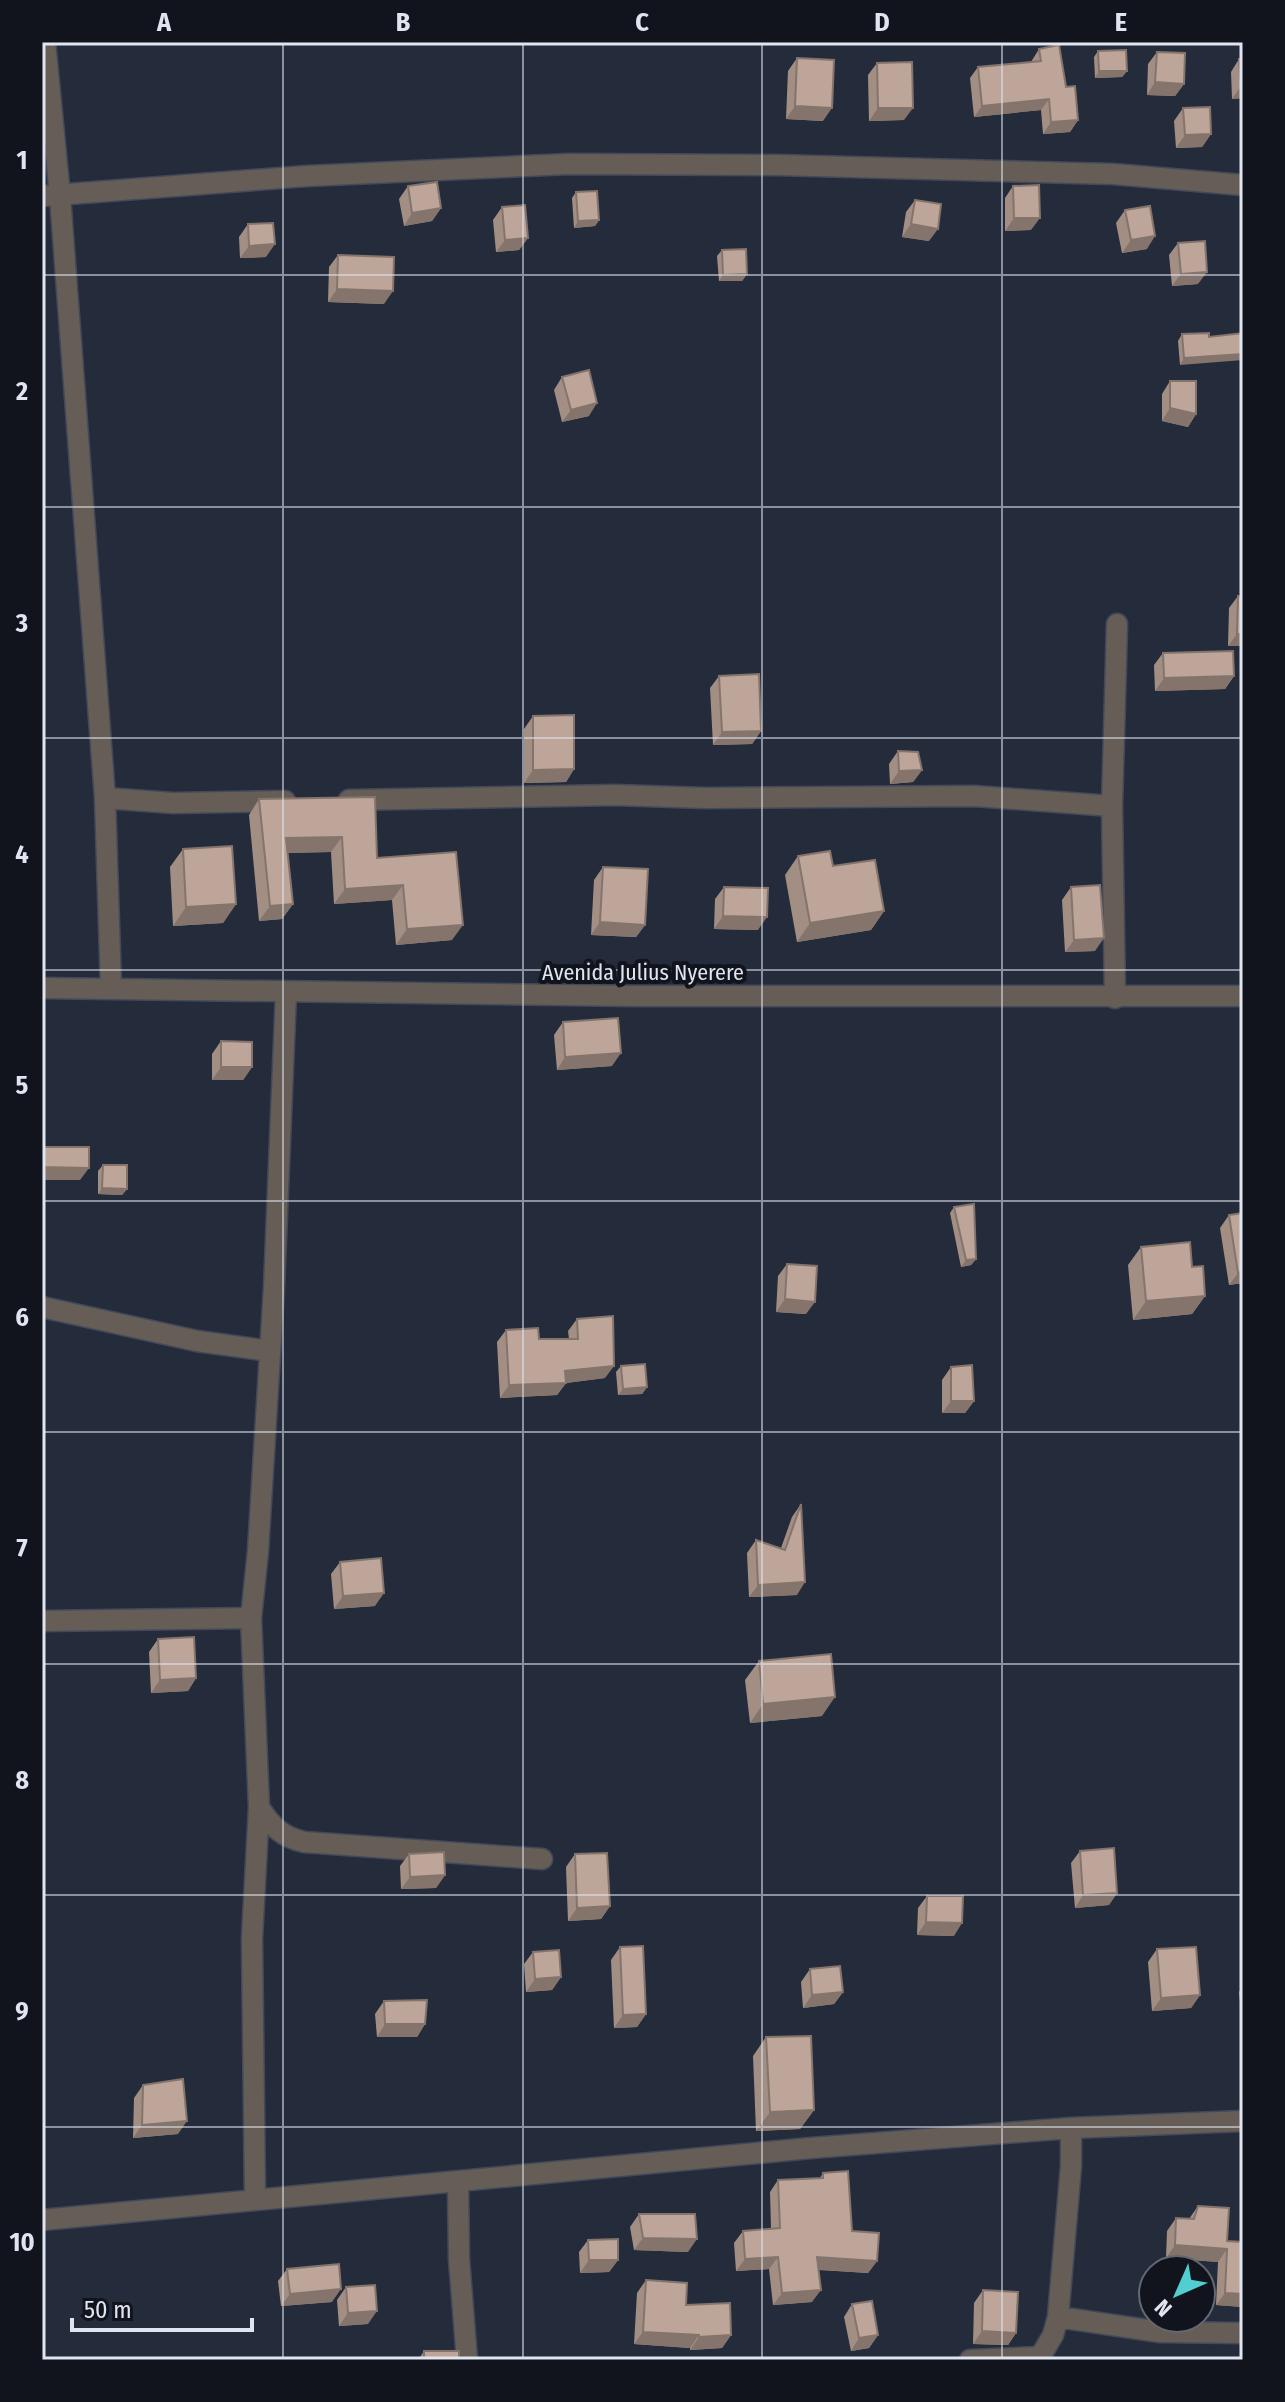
<svg xmlns="http://www.w3.org/2000/svg" width="1285" height="2402" font-family="'Fira Sans Condensed',sans-serif">
<style>
.lines{fill:none;stroke-linecap:round;stroke-linejoin:round}
.minor-casing{stroke:#424a59;stroke-width:23}
.tertiary-casing{stroke:#424a59;stroke-width:23}
.minor{stroke:#665d57;stroke-width:20}
.tertiary{stroke:#665d57;stroke-width:20}
.wall{fill:#a38e84}
.shaded-wall{fill:#84746c}
.building{fill:#bda59a;stroke:#84746c;stroke-width:2}
.grid{fill:none;stroke:#e0e5f0;stroke-width:2;stroke-opacity:0.55}
.labels{text-anchor:middle;stroke-width:8;stroke-linejoin:round;paint-order:stroke}
.street-label{font-size:22px;fill:#e0e5f0;stroke:#11141c}
.neatline{fill:none;stroke:#e0e5f0;stroke-width:3}
.grid-label{font-size:26px;text-anchor:middle;font-weight:bold;fill:#e0e5f0}
</style>
<rect width="100%" height="100%" fill="#242c3c"/>
<g class="lines">
<g class="minor-casing">
<path id="minor" d="M45 42 60 196 105 798 111 988
M42 196 307 176 569 164 777 165 1113 174 1243 185
M105 798 173 803 285 801
M349 800 615 795 705 798 974 796 1112 806 1115 998
M1112 806 1117 624
M286 993 274 1288 258 1551 251 1618 259 1807C271 1826 282 1837 304 1842L542 1859
M42 1307 197 1341 270 1351
M42 1621 251 1618
M458 2183 459 2259 467 2360
M255 2198 252 1938 259 1807
M42 2220 811 2148 1071 2128 1243 2121
M1058 2317 1160 2332 1243 2333
M970 2360 1040 2357 1053 2335 1058 2317 1071 2166V2128"/>
</g>
<g class="tertiary-casing">
<path id="tertiary" d="M42 988 636 996H1243"/>
</g>
<use href="#minor" class="minor"/>
<use href="#tertiary" class="tertiary"/>
</g>
<path class="wall" d="M1039 49 1066 87 1078 120 1070 132 1043 134 1041 110 974 117 970 78 978 67 1031 62Z
M1098 51 1127 71 1122 77 1095 78 1094 57Z
M1157 52 1184 84 1175 96 1147 95 1148 64Z
M797 58 823 121 786 119 788 71Z
M1239 59 1243 98 1232 99 1231 72Z
M877 63 904 120 869 121 868 75Z
M1183 108 1211 134 1202 147 1176 148 1174 121Z
M408 186 441 208 432 221 404 226 399 199Z
M1013 186 1031 230 1005 231V198Z
M576 192 599 220 595 226 574 228 572 198Z
M915 200 929 241 902 237 906 212Z
M502 207 528 238 519 250 496 252 493 220Z
M1125 210 1147 249 1122 253 1116 223Z
M248 224 266 257 240 258 239 237Z
M1243 224V243L1241 227Z
M1178 243 1198 284 1172 286 1169 255Z
M722 250 747 274 742 281H719L717 256Z
M338 255 384 304 328 302 329 267Z
M1182 334 1209 337 1180 365 1178 341Z
M562 377 589 416 562 422 554 390Z
M1170 381 1196 414 1188 427 1162 421V394Z
M1238 596 1243 646H1228L1229 608Z
M1163 653 1234 676 1225 689 1155 691 1154 665Z
M719 676 761 731 752 744 713 745 710 688Z
M533 716 574 769 566 782 524 783V729Z
M898 751 922 770 913 782 890 784 889 764Z
M375 797 377 858 456 852 452 940 396 945 392 900 334 904 331 852 288 853 293 904 282 919 259 921 249 815 259 799Z
M183 849 236 904 223 923 173 926 170 867Z
M798 856 833 866 884 911 871 930 797 942 785 875Z
M603 867 645 925 636 937 591 935 594 880Z
M724 887 758 930 714 929 715 899Z
M1071 887 1095 951 1065 952 1062 900Z
M563 1022 612 1066 557 1070 554 1035Z
M221 1041 252 1067 243 1080H212V1054Z
M103 1165 127 1189 122 1195 98 1194V1171Z
M954 1207 976 1259 971 1265 961 1267 950 1213Z
M1243 1213V1283L1229 1285 1220 1228 1229 1215Z
M1141 1247 1192 1267 1205 1296 1192 1314 1133 1320 1128 1265Z
M787 1264 806 1314 776 1312 778 1276Z
M577 1319 605 1378 566 1383 557 1395 500 1398 497 1342 506 1330 539 1339H569L568 1331Z
M621 1366 647 1387 642 1394 618 1395 616 1372Z
M951 1367 974 1401 965 1413H942V1380Z
M801 1504 797 1595 749 1597 747 1553 756 1540 781 1548 792 1517Z
M340 1562 375 1606 334 1609 331 1574Z
M158 1639 196 1678 188 1691 151 1693 149 1652Z
M759 1661 822 1716 750 1723 745 1680Z
M1080 1851 1117 1893 1109 1905 1075 1908 1071 1863Z
M409 1854 445 1875 436 1888 401 1889 400 1866Z
M575 1854 610 1906 601 1919 568 1921 566 1867Z
M927 1896 954 1936 917 1935 918 1908Z
M620 1947 646 2014 637 2027 614 2028 611 1960Z
M1157 1949 1200 1995 1191 2008 1152 2011 1148 1962Z
M533 1952 561 1977 552 1990 526 1992 524 1964Z
M810 1969 843 1992 834 2004 803 2008 801 1982Z
M1243 1986V2033L1239 1992Z
M384 2001 425 2024 417 2037H377L375 2014Z
M766 2037 814 2110 800 2129 756 2131 753 2056Z
M143 2085 178 2134 133 2138 134 2098Z
M823 2173 852 2231 877 2261 868 2273 819 2270 812 2302 773 2305 769 2269 736 2271 734 2243 743 2231 771 2229 770 2192 778 2180 820 2178Z
M1198 2206 1227 2241 1243 2242V2307L1216 2305 1218 2262 1166 2258 1167 2231 1176 2218 1189 2219Z
M639 2214 688 2252 634 2250 630 2227Z
M588 2240 618 2260 609 2272 580 2273 579 2252Z
M287 2269 332 2302 281 2306 278 2281Z
M646 2280 731 2335 722 2348 690 2350V2348L634 2344 637 2293Z
M346 2287 368 2324 339 2326 337 2300Z
M983 2290 1016 2333 1008 2345 973 2344 974 2303Z
M852 2304 878 2335 869 2348 851 2351 844 2317Z
M424 2351 459 2360H418Z"/>
<path class="shaded-wall" d="M1099 71H1127L1122 77 1095 78Z
M1155 82 1184 84 1175 96 1147 95Z
M1241 86H1243V98L1232 99Z
M1049 99 1041 110 974 117 982 106Z
M795 106 832 108 823 121 786 119Z
M878 108H913L904 120 869 121Z
M1078 120 1070 132 1043 134 1051 122Z
M1211 134 1202 147 1176 148 1185 135Z
M441 208 432 221 404 226 412 213Z
M1014 218H1040L1031 230 1005 231Z
M599 220 595 226 574 228 578 221Z
M911 224 938 229 929 241 902 237Z
M1155 236 1147 249 1122 253 1131 240Z
M528 238 519 250 496 252 505 240Z
M275 244 266 257 240 258 249 246Z
M1207 272 1198 284 1172 286 1181 274Z
M747 274 742 281H719L723 275Z
M337 289 393 291 384 304 328 302Z
M1243 354V360L1180 365 1184 358Z
M597 403 589 416 562 422 571 410Z
M1170 408 1196 414 1188 427 1162 421Z
M1237 634H1243V646H1228Z
M1234 676 1225 689 1155 691 1164 678Z
M761 731 752 744 713 745 722 732Z
M574 769 566 782 524 783 533 770Z
M922 770 913 782 890 784 899 771Z
M342 837 331 852 276 853 286 838Z
M403 885 392 900 334 904 345 889Z
M236 904 223 923 173 926 186 907Z
M293 904 282 919 259 921 270 906Z
M884 911 871 930 797 942 810 923Z
M723 916 767 917 758 930 714 929Z
M600 922 645 925 636 937 591 935Z
M463 925 452 940 396 945 407 929Z
M1104 938 1095 951 1065 952 1074 940Z
M621 1053 612 1066 557 1070 565 1057Z
M221 1067H252L243 1080H212Z
M42 1167 89 1168 80 1180H42Z
M102 1188 127 1189 122 1195 98 1194Z
M976 1259 971 1265 961 1267 966 1260Z
M1243 1272V1283L1229 1285 1238 1273Z
M1205 1296 1192 1314 1133 1320 1146 1301Z
M785 1299 815 1302 806 1314 776 1312Z
M614 1366 605 1378 566 1383 557 1395 500 1398 509 1385 565 1371Z
M647 1387 642 1394 618 1395 623 1389Z
M951 1401H974L965 1413H942Z
M805 1582 797 1595 749 1597 758 1585Z
M384 1593 375 1606 334 1609 343 1596Z
M196 1678 188 1691 151 1693 160 1680Z
M835 1697 822 1716 750 1723 763 1704Z
M445 1875 436 1888 401 1889 410 1877Z
M1117 1893 1109 1905 1075 1908 1083 1895Z
M610 1906 601 1919 568 1921 577 1908Z
M926 1922 962 1923 954 1936 917 1935Z
M561 1977 552 1990 526 1992 535 1979Z
M843 1992 834 2004 803 2008 812 1995Z
M1200 1995 1191 2008 1152 2011 1161 1998Z
M646 2014 637 2027 614 2028 623 2015Z
M385 2024H425L417 2037H377Z
M814 2110 800 2129 756 2131 770 2112Z
M187 2121 178 2134 133 2138 142 2125Z
M643 2238 697 2239 688 2252 634 2250Z
M1175 2245 1227 2249 1218 2262 1166 2258Z
M778 2257 769 2269 736 2271 745 2259Z
M817 2257 877 2261 868 2273 809 2269Z
M589 2260H618L609 2272 580 2273Z
M341 2289 332 2302 281 2306 290 2294Z
M821 2290 812 2302 773 2305 782 2293Z
M1225 2293 1243 2294V2307L1216 2305Z
M377 2311 368 2324 339 2326 348 2313Z
M982 2331 1016 2333 1008 2345 973 2344Z
M643 2332 699 2335 690 2348 634 2344Z
M731 2335 722 2348 690 2350 699 2337Z
M878 2335 869 2348 851 2351 859 2338Z"/>
<path class="building" d="M1059 45 1066 87 1075 86 1078 120 1051 122 1049 99 982 106 978 67 1041 61 1039 49Z
M1126 50 1127 71H1099L1098 51Z
M1157 52 1185 53 1184 84 1155 82Z
M797 58 834 60 832 108 795 106Z
M1239 59H1243V86H1241Z
M912 62 913 108H878L877 63Z
M1210 107 1211 134 1185 135 1183 108Z
M437 182 441 208 412 213 408 186Z
M1039 185 1040 218H1014L1013 186Z
M597 191 599 220 578 221 576 192Z
M915 200 941 204 938 229 911 224Z
M525 205 528 238 505 240 502 207Z
M1150 206 1155 236 1131 240 1125 210Z
M273 223 275 244 249 246 248 224Z
M42 237 44 272H42Z
M1205 241 1207 272 1181 274 1178 243Z
M746 249 747 274 723 275 722 250Z
M338 255 394 257 393 291 337 289Z
M1209 333V337L1243 333V354L1184 358 1182 334Z
M589 370 597 403 571 410 562 377Z
M1170 381H1196V414L1170 408Z
M1238 596H1243V634H1237Z
M1233 651 1234 676 1164 678 1163 653Z
M759 674 761 731 722 732 719 676Z
M574 715V769L533 770V716Z
M898 751 918 752 922 770 899 771Z
M375 797 377 858 456 852 463 925 407 929 403 885 345 889 342 837 286 838 293 904 270 906 259 799Z
M232 846 236 904 186 907 183 849Z
M830 851 833 866 875 860 884 911 810 923 798 856Z
M603 867 648 869 645 925 600 922Z
M1100 885 1104 938 1074 940 1071 887Z
M724 887 768 888 767 917 723 916Z
M618 1018 621 1053 565 1057 563 1022Z
M221 1041 252 1042V1067H221Z
M42 1147H89V1168L42 1167Z
M103 1165H127V1189L102 1188Z
M974 1204 976 1259 966 1260 954 1207Z
M1243 1213V1272L1238 1273 1229 1215Z
M1190 1242 1192 1267 1203 1266 1205 1296 1146 1301 1141 1247Z
M787 1264 817 1266 815 1302 785 1299Z
M613 1316 614 1366 565 1371 566 1383 509 1385 506 1330 538 1328 539 1339H578L577 1319Z
M645 1364 647 1387 623 1389 621 1366Z
M972 1365 974 1401H951V1367Z
M801 1504 805 1582 758 1585 756 1540 785 1550Z
M381 1558 384 1593 343 1596 340 1562Z
M194 1637 196 1678 160 1680 158 1639Z
M831 1654 835 1697 763 1704 759 1661Z
M1114 1848 1117 1893 1083 1895 1080 1851Z
M444 1852 445 1875 410 1877 409 1854Z
M607 1853 610 1906 577 1908 575 1854Z
M927 1896H963L962 1923 926 1922Z
M643 1946 646 2014 623 2015 620 1947Z
M1196 1947 1200 1995 1161 1998 1157 1949Z
M559 1950 561 1977 535 1979 533 1952Z
M840 1966 843 1992 812 1995 810 1969Z
M427 2000 425 2024H385L384 2001Z
M811 2036 814 2110 770 2112 766 2037Z
M183 2079 187 2121 142 2125 143 2085Z
M848 2171 852 2231 879 2233 877 2261 817 2257 821 2290 782 2293 778 2257 745 2259 743 2231 780 2228 778 2180 823 2178V2173Z
M1198 2206 1229 2208 1227 2241 1243 2242V2294L1225 2293 1227 2249 1175 2245 1176 2218 1194 2219Z
M639 2214H695L697 2239 643 2238Z
M618 2239V2260H589L588 2240Z
M339 2264 341 2289 290 2294 287 2269Z
M646 2280 687 2283 686 2305 730 2303 731 2335 699 2337V2335L643 2332Z
M375 2285 377 2311 348 2313 346 2287Z
M983 2290 1018 2292 1016 2333 982 2331Z
M872 2301 878 2335 859 2338 852 2304Z
M424 2351H459V2360H424Z"/>
<path class="grid" d="M283 42V2360M523 42V2360M762 42V2360M1002 42V2360M42 275H1243M42 507H1243M42 738H1243M42 970H1243M42 1201H1243M42 1432H1243M42 1664H1243M42 1895H1243M42 2127H1243"/>
<g class="labels">
<g class="street-label">
<text x="643" y="980">Avenida Julius Nyerere</text>
</g>
</g>
<rect width="1285" height="2402" fill="none" stroke="#11141c" stroke-width="88"/>
<g transform="translate(1177 2294) rotate(225)"><circle r="38" fill="#11141c" stroke="#646871" stroke-width="2"/>
<path d="M0-6L14 30L0 20L-14 30Z" fill="#52cdd0"/>
<text y="-12" font-size="22" font-weight="bold" text-anchor="middle" fill="#e0e5f0">N</text>
</g>
<path d="M72 2318v12h180v-12" fill="none" stroke="#e0e5f0" stroke-width="4"/>
<text x="84" y="2318" font-size="24" fill="#e0e5f0" stroke="#11141c" stroke-width="6" paint-order="stroke">50 m</text>
<rect x="44" y="44" width="1197" height="2314" class="neatline"/>
<g class="grid-label">
<text x="164" y="31">A</text>
<text x="403" y="31">B</text>
<text x="642" y="31">C</text>
<text x="882" y="31">D</text>
<text x="1121" y="31">E</text>
<text x="22" y="169">1</text>
<text x="22" y="400">2</text>
<text x="22" y="632">3</text>
<text x="22" y="863">4</text>
<text x="22" y="1094">5</text>
<text x="22" y="1326">6</text>
<text x="22" y="1557">7</text>
<text x="22" y="1789">8</text>
<text x="22" y="2020">9</text>
<text x="22" y="2251">10</text>
</g>
</svg>
